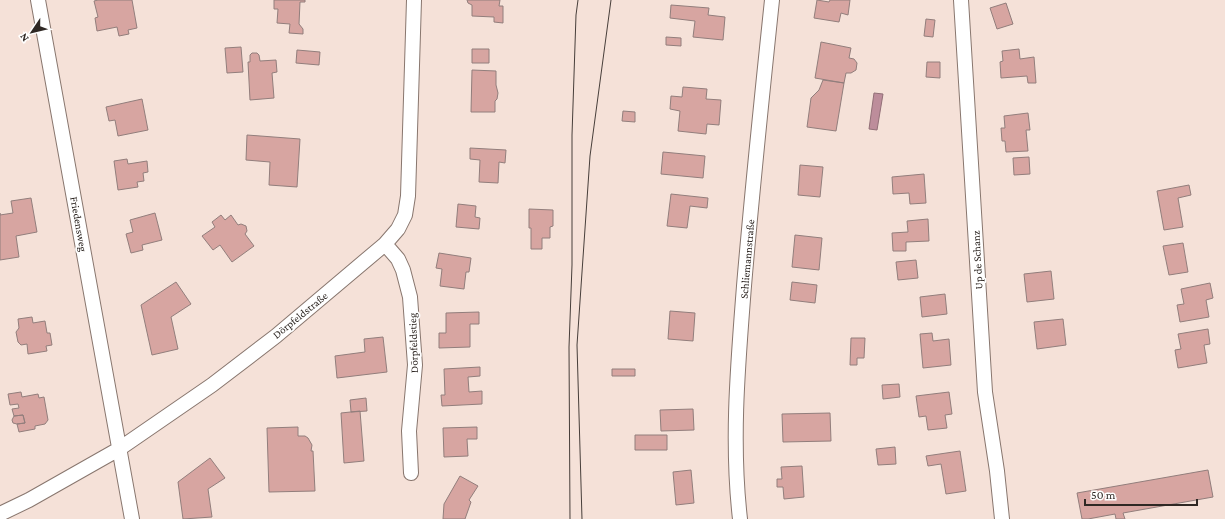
<svg xmlns="http://www.w3.org/2000/svg" width="1225" height="519" font-family="'Crimson Pro',serif">
<style>
.water{fill:#bd8d9b;stroke:#926f77}
.building{fill:#d7a5a1;stroke:#927e7c}
.lines{fill:none;stroke-linecap:round;stroke-linejoin:round}
.street-casing{stroke:#88766e;stroke-width:16}
.street{stroke:#fff;stroke-width:14}
.tram{stroke:#473e3a;stroke-width:1}
.labels{text-anchor:middle;stroke-width:3.5;stroke-linejoin:round;paint-order:stroke}
.street-label{font-size:11px;fill:#2f2824;stroke:#fff}
</style>
<rect width="100%" height="100%" fill="#f5e1d8"/>
<path class="water" d="M874 93 883 94 877 130 869 129Z"/>
<path class="building" d="M98 0H132L137 28 128 30 129 34 119 36 117 27 97 31 95 18 98 17 94 1Z
M274 0H305V2H300L299 24 303 29V34L289 33 290 24 277 23 278 9H274Z
M467 0H500L499 6H503V23L494 22V17L472 16V5L468 3Z
M817 0 829 2 830 0H850L848 15 841 13 839 22 814 18Z
M1006 3 1013 24 997 29 990 8Z
M671 5 709 8 708 15 725 17 723 40 693 37 695 21 670 18Z
M926 19 935 20 933 37 924 36Z
M666 37 681 38V46L666 45Z
M821 42 851 48 849 58 854 59 857 63 856 70 851 73H846L844 83 815 78Z
M241 47 243 72 227 73 225 48Z
M472 49H489V63H472Z
M1019 49 1020 59 1034 57 1036 83H1028L1027 76 1001 78 1000 62 1003 61 1002 51Z
M297 50 320 52 319 65 296 63Z
M252 53H257L259 55 260 61 276 60 277 72 272 73 274 98 250 100 248 62H250V55Z
M927 62H940V78L926 77Z
M472 70 496 71V85L498 93 497 99 495 101V112H471Z
M823 80 844 83 836 131 807 127 811 98 819 90Z
M683 87 707 89 706 99 721 100 719 125 707 124 706 134 678 131 680 111 670 109 671 96 682 97Z
M142 99 148 130 118 136 115 120 109 121 106 107Z
M623 111 635 112V122L622 121Z
M1028 113 1030 130H1026L1028 151 1006 152 1005 141H1002L1001 128H1005L1004 116Z
M247 135 300 139 297 187 269 185 270 162 246 160Z
M470 148 506 150 505 163 499 162 498 183 479 182 480 160 470 159Z
M663 152 705 156 703 178 661 174Z
M1029 157 1030 174 1014 175 1013 158Z
M127 159 128 164 147 161 148 172 143 173 144 181 137 182 138 187 118 190 114 161Z
M800 165 823 167 820 197 798 195Z
M924 174 926 203 910 204 909 193 893 194 892 177Z
M1189 185 1191 195 1178 198 1183 227 1164 230 1157 191Z
M671 194 708 198 707 208 690 206 687 228 667 226Z
M31 198 37 232 16 236 19 257 0 260V213V215L13 213 11 201Z
M458 204 476 206 475 217 480 218 479 229 456 227Z
M529 209 553 210V226L550 227V238H542V249H531V228H529Z
M155 213 162 240 142 245 143 250 131 253 126 234 133 232 130 220Z
M221 215 225 220 231 215 238 225 241 224 246 226 247 231 245 234 254 246 232 262 220 245 213 250 202 236 215 227 212 222Z
M928 219 929 241 906 242V251H893L892 233 908 232 907 221Z
M795 235 822 238 819 270 792 267Z
M1183 243 1188 272 1169 275 1163 246Z
M439 253 471 258 469 272H466L464 289 440 286 442 269 436 268Z
M916 260 918 278 898 280 896 262Z
M1051 271 1054 299 1027 302 1024 274Z
M176 282 191 304 171 317 178 349 152 355 141 305Z
M792 282 817 285 815 303 790 300Z
M1210 283 1213 298 1206 300 1209 317 1180 322 1177 305 1184 304 1181 289Z
M945 294 947 314 922 317 920 297Z
M670 311 695 313 693 341 668 339Z
M479 312V324H470V347L439 348V333H446V313Z
M32 317 33 323 45 321 47 333H50L52 345 46 346 47 351 28 354 27 344 21 345 18 342 16 332 19 328 18 319Z
M1063 319 1066 345 1037 349 1034 322Z
M1208 329 1210 344 1204 345 1207 363 1178 368 1175 350 1181 349 1178 334Z
M932 333 933 341 949 339 951 365 923 368 920 334Z
M383 337 387 372 337 378 335 356 365 352 364 339Z
M851 338H865L864 358H857V365H850Z
M480 367V376L468 377 469 392 482 391V404L442 406 441 395H445L444 369Z
M612 369H635V376H612Z
M899 384 900 397 883 399 882 385Z
M21 392 22 397 38 394 39 398 44 397 48 420 45 424 35 426V429L19 432 17 424 25 423 23 415 14 416 12 409 19 408 18 404 10 405 8 394Z
M949 392 952 414 945 415 947 428 928 430 926 416 919 417 916 396Z
M366 398 367 411 351 412 350 400Z
M693 409 694 430 661 431 660 410Z
M360 411 364 461 344 463 341 413Z
M830 413 831 441 783 442 782 414Z
M23 415 25 423 17 424 13 423 12 420 14 416Z
M298 427V436H305L308 438 312 445 311 451H313L315 491 269 492 267 428Z
M477 427V439H467L468 456 444 457 443 428Z
M635 435H667V450H635Z
M895 447 896 464 878 465 876 449Z
M960 451 966 491 946 494 941 464 928 466 926 456Z
M210 458 225 478 208 489 212 517 183 519 178 482Z
M802 466 804 497 784 499 783 487H777V479H782L781 467Z
M691 470 694 503 676 505 673 472Z
M1208 470 1213 497 1123 513 1125 519H1116L1115 514 1088 519H1082L1077 493Z
M460 476 478 486 469 500 471 502 465 519H443L444 504Z"/>
<g class="lines">
<g class="street-casing">
<path id="street" d="M38 0 132 519
M961 0 985 392 997 471 1002 519
M385 244 398 259 403 270 410 297 415 365 409 431 411 473
M0 514 29 500 119 449 212 385 276 336 385 244 398 229 405 215 408 196 414 0
M740 519C731 441 738 364 744 286 752 191 762 95 772 0"/>
</g>
<use href="#street" class="street"/>
<path class="tram" d="M570 519 569 347 572 265V135L576 15 578 0
M582 519 577 345 590 156 611 0"/>
</g>
<g class="labels">
<g class="street-label">
<text transform="translate(79 224) rotate(80)" y="4">Friedensweg</text>
<text transform="translate(747 259) rotate(-85)" y="4">Schliemannstraße</text>
<text transform="translate(977 260) rotate(-93)" y="4">Up de Schanz</text>
<text transform="translate(300 315) rotate(-39)" y="4">Dörpfeldstraße</text>
<text transform="translate(413 343) rotate(-92)" y="4">Dörpfeldstieg</text>
</g>
</g>
<g transform="translate(32 32) rotate(235)" stroke="#ffffff" stroke-width="3" paint-order="stroke">
<path d="M0-3L7 15L0 10L-7 15Z" fill="#2f2824"/>
<text y="-6" font-size="11" font-weight="bold" text-anchor="middle" fill="#2f2824">N</text>
</g>
<path d="M1085 499v6h112v-6" fill="none" stroke="#2f2824" stroke-width="2"/>
<text x="1091" y="499" font-size="12" fill="#2f2824" stroke="#ffffff" stroke-width="3" paint-order="stroke">50 m</text>
</svg>
